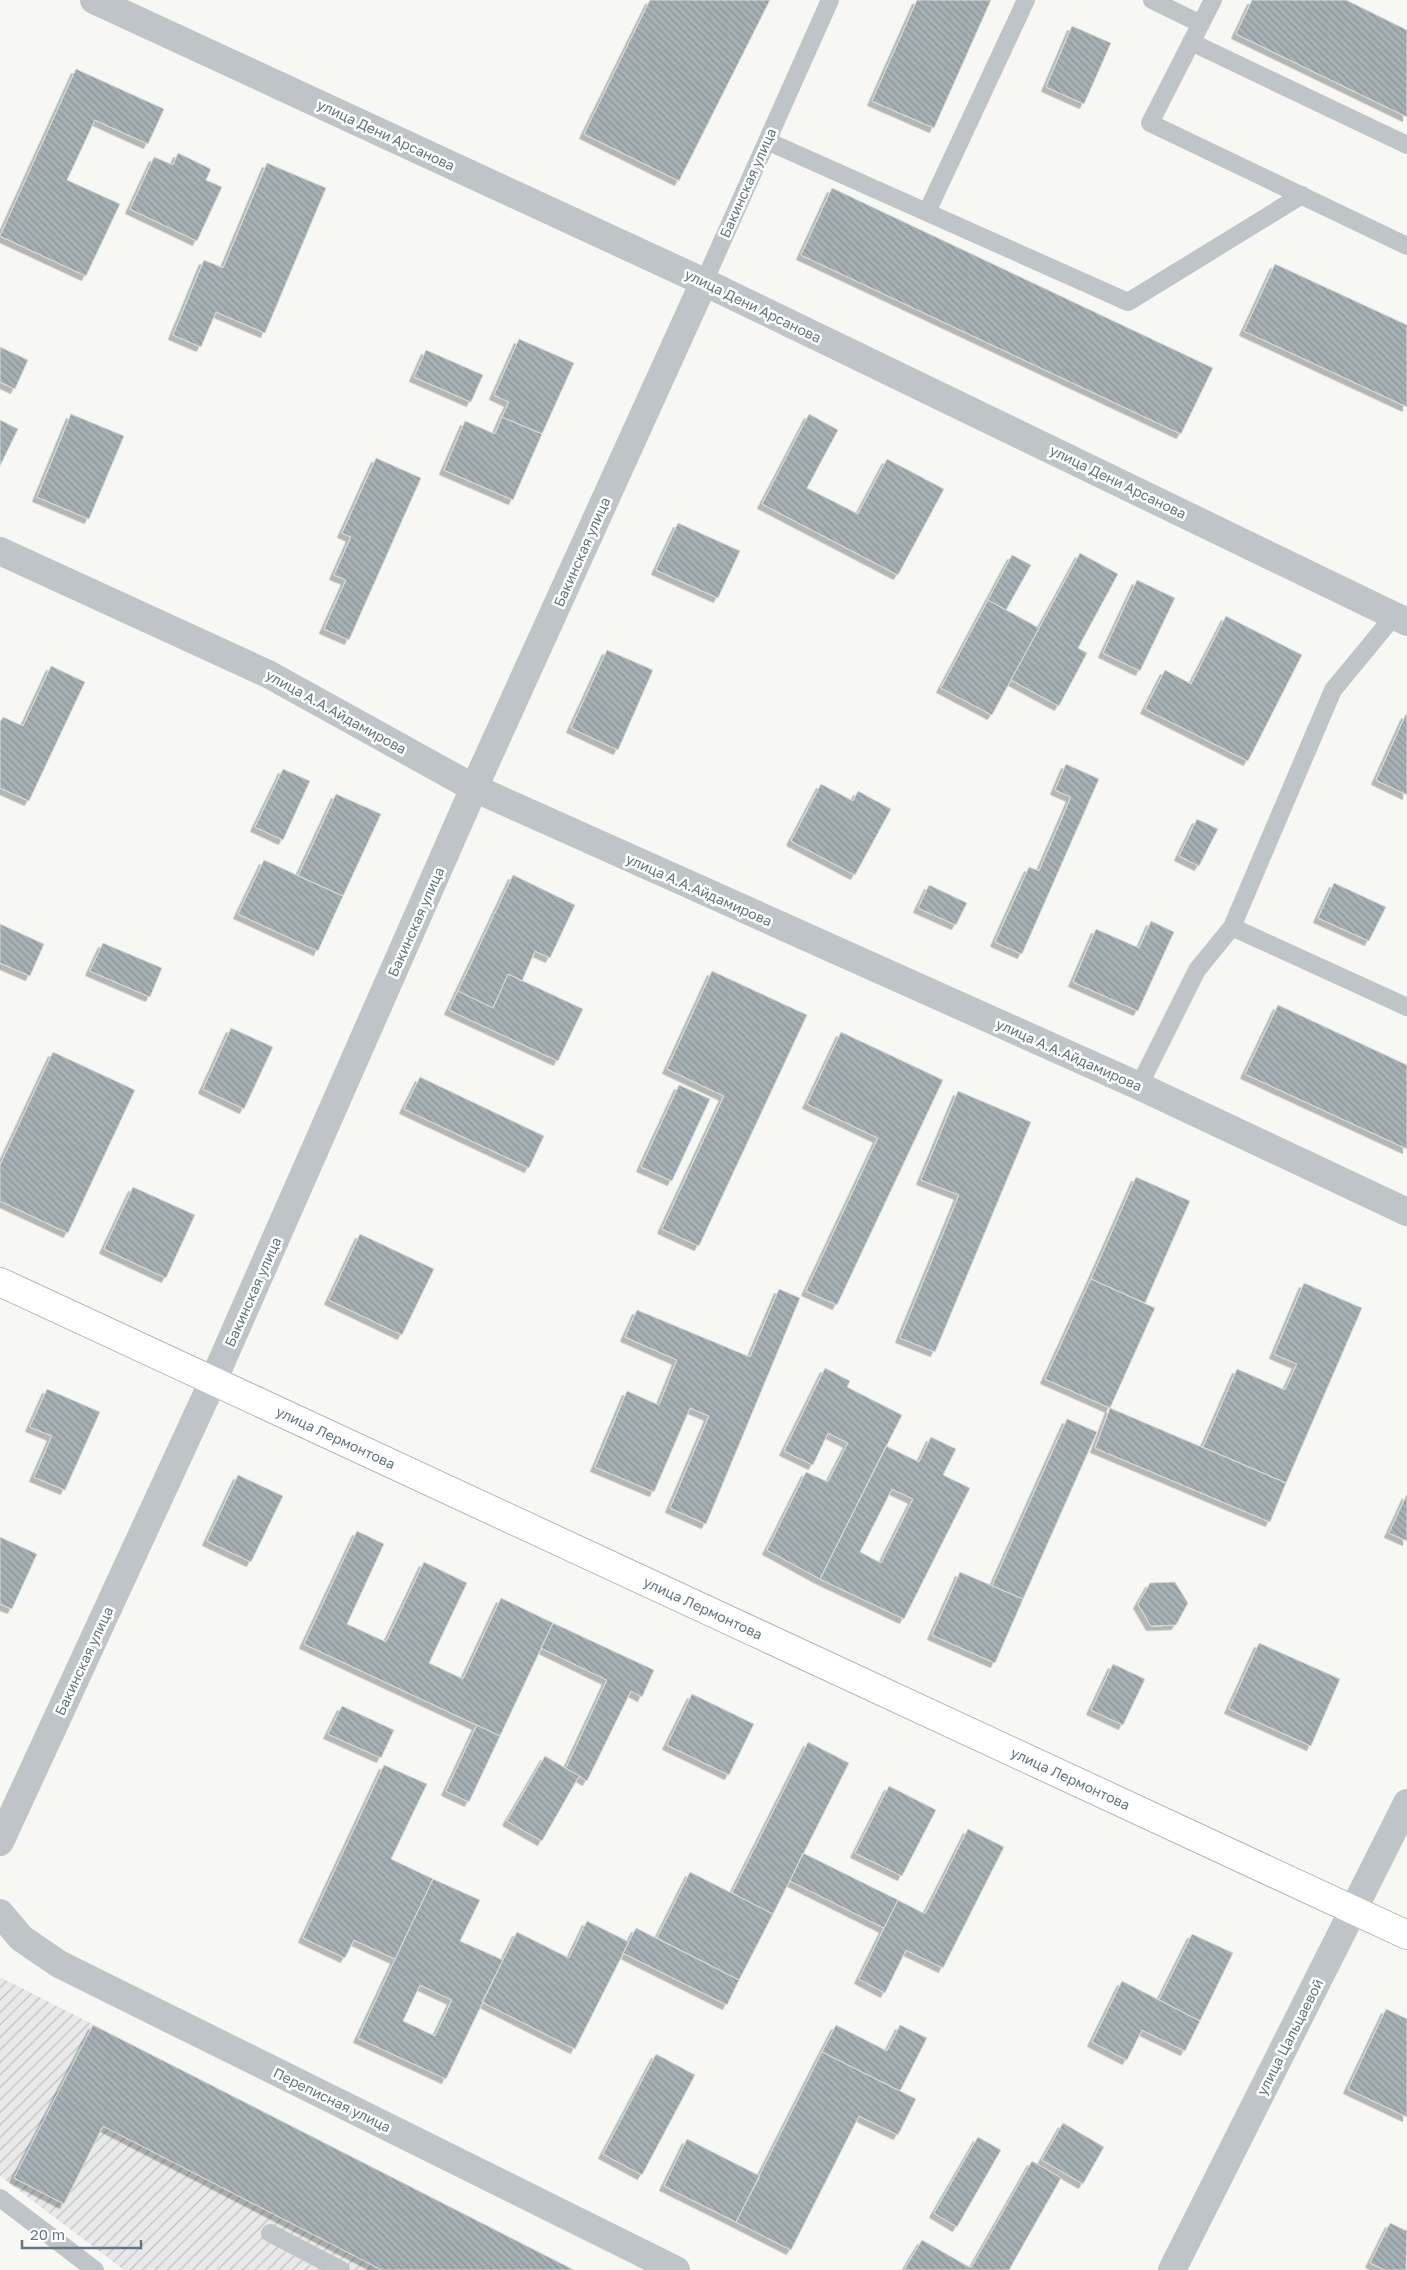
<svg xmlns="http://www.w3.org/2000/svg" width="1407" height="2270" font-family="'Golos Text',sans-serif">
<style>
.industrial{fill:url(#industrial-furrows)}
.building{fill:url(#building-back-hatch);stroke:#d9d9d7;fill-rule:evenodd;filter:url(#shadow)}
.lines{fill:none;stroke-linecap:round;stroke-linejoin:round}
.secondary-casing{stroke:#b0b8bb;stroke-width:30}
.lane{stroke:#bec4c7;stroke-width:18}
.street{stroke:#bec4c7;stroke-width:28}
.secondary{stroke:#fff;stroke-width:28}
.labels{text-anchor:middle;stroke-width:5;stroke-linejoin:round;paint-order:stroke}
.street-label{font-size:14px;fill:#62777f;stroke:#fff}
</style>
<defs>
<pattern id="industrial-furrows" width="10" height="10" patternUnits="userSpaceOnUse" patternTransform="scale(1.25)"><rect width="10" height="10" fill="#e8e9e8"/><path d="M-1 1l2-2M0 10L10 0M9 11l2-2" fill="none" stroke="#bfc2c1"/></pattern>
<pattern id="building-back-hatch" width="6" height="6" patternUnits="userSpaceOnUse" patternTransform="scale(1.25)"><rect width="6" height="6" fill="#a5b0b4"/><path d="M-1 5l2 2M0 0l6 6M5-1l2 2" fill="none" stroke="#8a9498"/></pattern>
<filter id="shadow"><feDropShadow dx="-4.5" dy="4.5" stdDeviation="0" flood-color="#0004"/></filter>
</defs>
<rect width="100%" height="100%" fill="#f7f7f4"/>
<path class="industrial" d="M0 1977 574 2270H124L0 2176Z"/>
<path class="building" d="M650 0H770L679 181 584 134Z
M917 0H991L934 128 872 101Z
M1252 0H1346L1407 30V117L1236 34Z
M1072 26 1111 43 1084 104 1046 87Z
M76 69 164 109 148 144 95 120 67 180 120 204 86 276 0 236Z
M178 153 211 169 206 180 222 187 197 241 130 209 154 157 173 165Z
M267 163 326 188 265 333 216 312 201 347 173 335 204 260 223 268Z
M832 188 1213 368 1181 434 801 255Z
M1275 264 1407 325V407L1244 331Z
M519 339 574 363 542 434 502 417 509 402 494 395Z
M0 347 28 360 15 389 0 382Z
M426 350 483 375 471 402 414 377Z
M71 414 124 436 89 519 37 497Z
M809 414 838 430 807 488 858 514 887 459 944 489 898 575 762 504Z
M502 417 542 434 513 500 444 470 465 421 495 434Z
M0 420 18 429 0 466Z
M376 458 421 478 349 640 324 629 346 580 334 575 351 537 342 533Z
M678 523 740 551 718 598 656 570Z
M1080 553 1118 574 1078 648 1087 653 1059 706 1011 680Z
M1012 555 1031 565 1006 610 988 600Z
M1137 580 1175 598 1140 671 1103 653Z
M988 600 1039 628 992 715 941 688Z
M1226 616 1302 655 1248 761 1145 709 1165 670 1191 684Z
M607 650 653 670 618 750 571 728Z
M51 666 85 682 29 801 0 788V722L3 717 23 726Z
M1406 714 1407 715V795L1376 780Z
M1066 764 1099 779 1022 954 995 942 1029 867 1039 871 1071 797 1055 790Z
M283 769 310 781 283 840 255 827Z
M821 784 853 801 858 791 891 809 855 875 791 841Z
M336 794 381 814 343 896 298 876Z
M1197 819 1218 829 1199 866 1179 856Z
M264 860 343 896 318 951 238 914Z
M513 875 575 905 550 958 535 951 522 981 508 974 493 1008 458 991Z
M1334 883 1386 907 1369 941 1318 918Z
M929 885 967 903 956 925 918 908Z
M1151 921 1174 932 1138 1011 1073 982 1096 929 1139 948Z
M0 924 44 944 30 976 0 963Z
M103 943 162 968 150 997 90 971Z
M712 971 807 1015 699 1246 662 1229 724 1096 667 1069Z
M508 974 583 1009 558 1061 449 1010 458 991 493 1008Z
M1278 1005 1407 1065V1149L1245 1074Z
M231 1028 273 1047 244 1109 203 1089Z
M841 1032 943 1080 837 1305 806 1291 878 1138 807 1104Z
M53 1052 135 1090 68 1233 0 1201V1165Z
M420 1077 544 1136 529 1168 404 1109Z
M679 1085 710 1099 672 1181 641 1167Z
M958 1091 1031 1122 935 1352 900 1338 959 1195 921 1180Z
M1136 1177 1190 1201 1145 1303 1091 1279Z
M133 1187 195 1215 166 1278 104 1249Z
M360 1234 434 1269 402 1335 329 1300Z
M1091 1279 1155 1308 1110 1408 1045 1379Z
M1304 1283 1362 1308 1286 1483 1203 1447 1237 1369 1285 1390 1297 1364 1274 1354Z
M779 1289 800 1298 706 1524 670 1508 709 1416 690 1408 654 1492 595 1467 627 1391 659 1405 677 1360 625 1337 637 1310 750 1357Z
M825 1368 850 1381 847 1387 902 1415 820 1579 767 1550 806 1472 828 1482 848 1443 828 1433 813 1465 784 1451Z
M47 1389 100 1412 65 1490 34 1477 52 1436 30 1427Z
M1110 1408 1286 1483 1270 1522 1095 1448Z
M1067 1419 1097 1432 1023 1599 992 1586Z
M931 1437 956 1449 943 1475 970 1488 904 1619 820 1579 886 1446 919 1462ZM892 1489 913 1499 881 1563 860 1552Z
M238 1475 283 1496 251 1562 207 1541Z
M1407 1494V1541L1389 1533Z
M357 1531 384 1544 347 1624 386 1642 424 1562 467 1583 429 1663 463 1679 501 1598 553 1623 500 1736 304 1644Z
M0 1537 37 1554 12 1609 0 1604Z
M960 1572 1023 1599 995 1663 932 1635Z
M1175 1582 1188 1603 1176 1625 1151 1626 1138 1604 1150 1583Z
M553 1623 654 1670 642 1697 631 1691 587 1781 566 1768 607 1680 541 1648Z
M1259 1643 1340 1679 1311 1746 1229 1709Z
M1113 1664 1145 1679 1123 1725 1091 1710Z
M692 1694 754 1724 729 1775 667 1745Z
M342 1706 394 1730 381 1758 328 1734Z
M477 1725 500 1736 469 1802 446 1791Z
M808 1742 849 1763 773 1914 732 1893Z
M545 1756 579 1776 542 1841 507 1821Z
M384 1765 427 1784 391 1859 433 1879 395 1959 354 1940 345 1958 303 1938Z
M889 1786 936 1810 902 1876 855 1853Z
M968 1829 1004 1847 943 1968 906 1950 885 1993 859 1979 898 1900 925 1914Z
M803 1853 898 1900 884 1928 790 1881Z
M690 1872 773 1914 739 1980 657 1938Z
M433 1879 480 1900 460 1941 503 1960 446 2079 358 2038ZM420 1985 452 2000 435 2036 403 2021Z
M587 1921 629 1942 575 2049 482 2002 517 1932 569 1958Z
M636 1928 739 1980 727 2005 623 1953Z
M1192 1934 1233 1953 1200 2021 1159 2000Z
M1122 1981 1200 2021 1185 2051 1142 2030 1127 2060 1092 2042Z
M1386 2009 1407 2019V2117L1348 2089Z
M93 2025 574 2270H382L103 2126 64 2204 14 2178Z
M836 2025 887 2051 900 2025 927 2038 900 2091 822 2052Z
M822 2052 916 2099 898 2135 859 2116 791 2250 736 2222Z
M656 2054 695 2075 642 2175 603 2154Z
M1063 2123 1104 2147 1083 2184 1042 2160Z
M978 2137 1001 2150 957 2227 934 2213Z
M687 2139 760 2176 736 2222 664 2186Z
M1032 2161 1061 2178 1009 2270H904L922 2240 971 2268Z
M1390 2223 1407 2231 1406 2270H1385L1370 2263Z"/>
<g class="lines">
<g class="secondary-casing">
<g id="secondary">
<path id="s1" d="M0 1282 1407 1935"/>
</g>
</g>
<path class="lane" d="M1152 0 1201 24
M1213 0 1150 123 1407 246
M1191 42 1407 145
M767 141 1128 302 1302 195
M927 212 1026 0
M704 282 830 0
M1232 927 1333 690 1394 616
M1139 1086 1197 970 1232 927 1407 1007
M0 2198 95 2270
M270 2233 341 2270"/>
<path class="street" d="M94 0 704 282 1407 622
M0 551 268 674 474 788 1139 1086 1407 1212
M0 1842 213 1381 474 788 704 282
M0 1913 21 1938 59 1964 676 2270
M1172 2270 1407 1803"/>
<use href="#secondary" class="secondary"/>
</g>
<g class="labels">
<g class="street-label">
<text transform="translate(386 135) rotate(25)" y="5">улица Дени Арсанова</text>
<text transform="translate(748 183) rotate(-66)" y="5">Бакинская улица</text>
<text transform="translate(753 306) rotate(26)" y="5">улица Дени Арсанова</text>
<text transform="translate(1118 482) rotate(26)" y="5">улица Дени Арсанова</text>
<text transform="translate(582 552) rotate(-66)" y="5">Бакинская улица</text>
<text transform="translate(336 712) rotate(29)" y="5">улица А.А.Айдамирова</text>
<text transform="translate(699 890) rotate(24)" y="5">улица А.А.Айдамирова</text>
<text transform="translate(416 922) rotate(-66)" y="5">Бакинская улица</text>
<text transform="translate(1069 1055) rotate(24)" y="5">улица А.А.Айдамирова</text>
<text transform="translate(253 1292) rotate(-66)" y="5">Бакинская улица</text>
<text dy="5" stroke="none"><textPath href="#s1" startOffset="370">улица Лермонтова</textPath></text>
<text dy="5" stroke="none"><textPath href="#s1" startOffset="775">улица Лермонтова</textPath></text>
<text transform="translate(84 1661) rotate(-65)" y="5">Бакинская улица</text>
<text dy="5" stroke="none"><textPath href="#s1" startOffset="1180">улица Лермонтова</textPath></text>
<text transform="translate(1290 2037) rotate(-63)" y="5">улица Цальцаевой</text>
<text transform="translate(332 2100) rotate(26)" y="5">Переписная улица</text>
</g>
</g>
<path d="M22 2240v8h119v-8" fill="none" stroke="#62777f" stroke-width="2.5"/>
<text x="30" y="2240" font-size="15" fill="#62777f" stroke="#ffffff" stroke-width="4" paint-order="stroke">20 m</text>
</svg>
